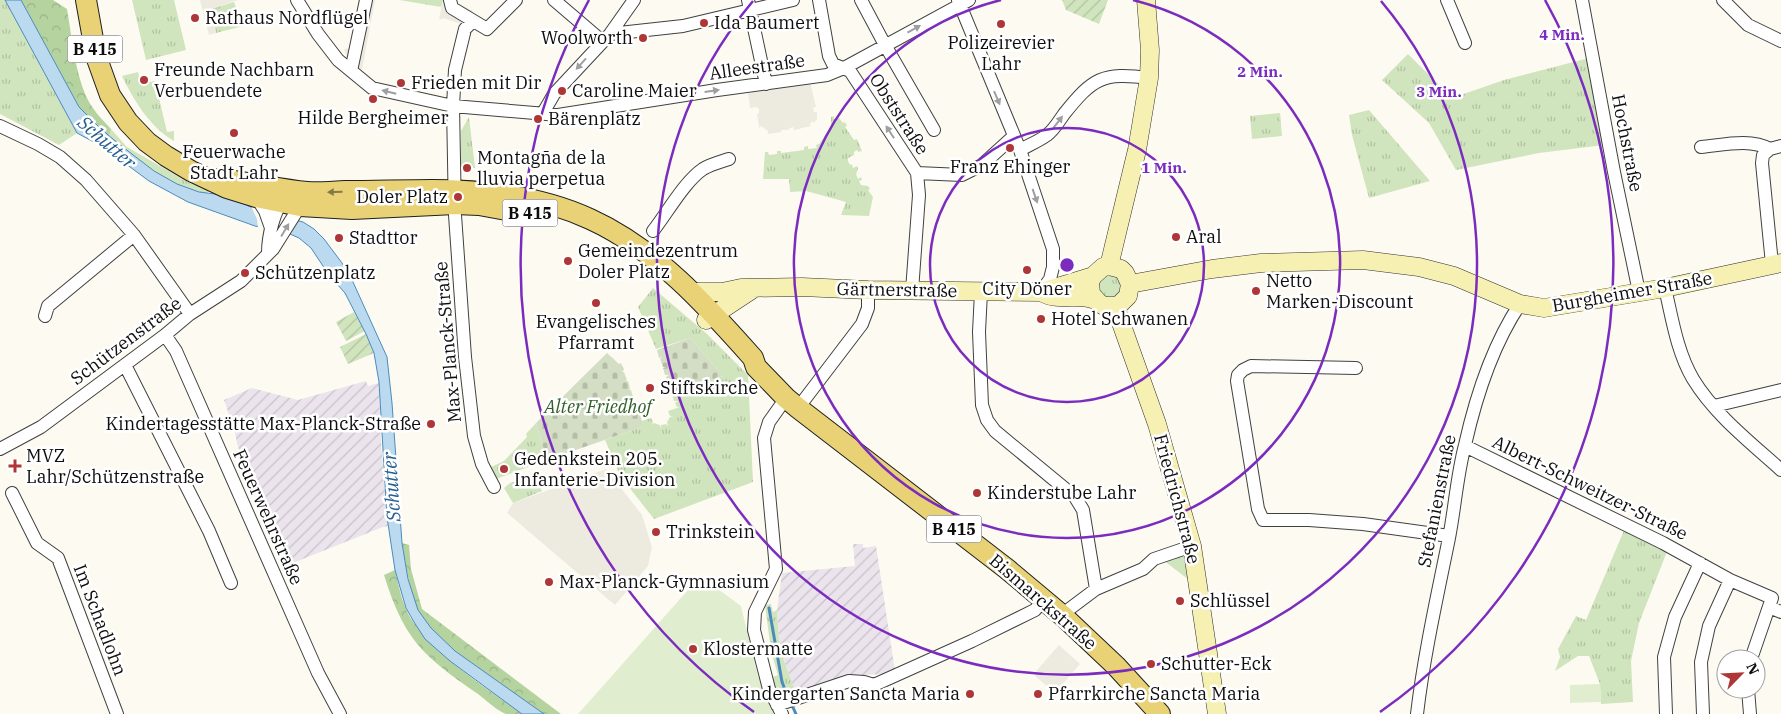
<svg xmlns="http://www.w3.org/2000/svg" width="1781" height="714" font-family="'IBM Plex Serif',serif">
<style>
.industrial{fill:url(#industrial-furrows)}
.grass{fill:url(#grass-tufts)}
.forest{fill:url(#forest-crowns)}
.cemetery{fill:url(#cemetery-stones)}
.garden{fill:url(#garden-furrows)}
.pitch{fill:#e1edcf}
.plaza{fill:#edeae0}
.water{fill:#bbdaef;stroke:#4a8bbe}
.pier{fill:#fdfbf1}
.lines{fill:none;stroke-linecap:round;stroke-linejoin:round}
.stream{stroke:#4a8bbe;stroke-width:3}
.street-casing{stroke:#414141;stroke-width:14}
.secondary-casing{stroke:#303030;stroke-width:19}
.primary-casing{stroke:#1f1f1f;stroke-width:22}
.street{stroke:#fff;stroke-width:12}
.secondary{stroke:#f6f1b3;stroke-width:18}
.primary{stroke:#e9d276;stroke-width:20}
.oneway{fill:#9f9f9f}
.oneway2{fill:#867a47}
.ring{fill:none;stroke:#7b2cbf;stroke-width:2.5}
.poi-dot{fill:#ae3637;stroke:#fff;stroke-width:2}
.labels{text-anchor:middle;stroke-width:5;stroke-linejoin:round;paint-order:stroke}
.shield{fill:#fff;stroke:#565656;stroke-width:1}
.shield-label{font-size:16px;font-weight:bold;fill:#0e0e0e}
.poi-label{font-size:18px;fill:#0e0e0e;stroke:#fff;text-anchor:start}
.street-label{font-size:18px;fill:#0e0e0e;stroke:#fff}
.park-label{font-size:18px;font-style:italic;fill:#2f5f26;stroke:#fff}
.water-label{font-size:19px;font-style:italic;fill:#255e92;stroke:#fff}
.centre{fill:#7b2cbf;stroke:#fff;stroke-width:2.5}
.ring-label{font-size:15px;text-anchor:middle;font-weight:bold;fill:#7b2cbf;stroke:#fff;stroke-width:5;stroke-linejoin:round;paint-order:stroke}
</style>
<defs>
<pattern id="industrial-furrows" width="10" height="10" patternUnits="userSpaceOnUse" patternTransform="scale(1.25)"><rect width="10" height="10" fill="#ebe4ec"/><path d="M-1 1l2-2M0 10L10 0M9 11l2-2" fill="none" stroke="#c8c2c9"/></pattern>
<pattern id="grass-tufts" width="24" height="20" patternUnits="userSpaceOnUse" patternTransform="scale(1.25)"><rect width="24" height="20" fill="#d0e4be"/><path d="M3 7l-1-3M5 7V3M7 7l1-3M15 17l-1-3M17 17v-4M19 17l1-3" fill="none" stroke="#b1c2a2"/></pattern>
<pattern id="forest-crowns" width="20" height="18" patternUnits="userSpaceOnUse" patternTransform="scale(1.25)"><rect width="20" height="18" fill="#b4d39f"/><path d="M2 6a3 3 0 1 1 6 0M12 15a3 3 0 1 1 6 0" fill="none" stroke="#9ab488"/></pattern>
<pattern id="cemetery-stones" width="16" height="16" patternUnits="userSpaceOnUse" patternTransform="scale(1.25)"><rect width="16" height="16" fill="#d4dec4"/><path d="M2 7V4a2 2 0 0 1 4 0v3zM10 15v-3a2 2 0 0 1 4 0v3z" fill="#b5bda7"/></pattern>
<pattern id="garden-furrows" width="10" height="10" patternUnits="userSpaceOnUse" patternTransform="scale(1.25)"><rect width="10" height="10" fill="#d0e4be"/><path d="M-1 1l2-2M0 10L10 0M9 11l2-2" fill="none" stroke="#b1c2a2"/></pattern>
</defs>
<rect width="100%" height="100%" fill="#fdfbf1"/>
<path class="industrial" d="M366 381 368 386 379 383 381 443 388 526 383 527 288 565 238 447 234 429 224 400 252 388 298 400Z
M853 544H863V548L876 546 895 671 884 674 866 675 838 681 796 693 783 658 779 641 777 610 782 573 855 566Z"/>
<path class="grass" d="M0 0H5L77 133 59 145 0 114Z
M132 0H174L186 50 146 60Z
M399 0H443L441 7Z
M234 2 243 26 216 33 211 9Z
M1408 54 1452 98 1504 80 1589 58 1604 145 1539 153 1456 170 1429 123 1382 80Z
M138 72 141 84 155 81 167 132 174 131V141C150 127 134 101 122 76Z
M1369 110 1430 181 1369 198 1352 135 1349 115Z
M1280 113 1282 136 1252 139 1250 116Z
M834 116V119L839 118 843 123 845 122 847 126 845 127 854 140 857 139 862 151 858 152 857 150 854 152V155L848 158V161L850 165 852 164 853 168 857 166 858 169 856 174 858 179 861 177 862 180 859 181 861 185 868 186 870 189 868 190 873 197 869 216 841 215 846 202 806 191 790 192 789 179H763L765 152H768L769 155 777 154V151H781V153L804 150V147L808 146V149L817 148 816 145 819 144 831 127V117Z
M469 117 475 168H461V131Z
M111 129 127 147 186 181 209 191 207 193C173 190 135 158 109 136Z
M1117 274 1124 286 1117 298 1104 299 1096 283 1100 276Z
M653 288 707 334 748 375 753 482 654 519 621 477 605 440 642 427V421L651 418 653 422 652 425 654 423 660 425V429L661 425 666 424 668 426 667 422 670 417 673 416H670L668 411 680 407H677L675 403 678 401H674L672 394 723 376 690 338 656 349 638 307Z
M536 423 547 460 496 479 491 467 504 461 527 437 526 434Z
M535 474 542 491 513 503 504 488 510 483Z
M1625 528 1668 549 1639 623 1631 661 1633 702 1601 704 1600 684 1589 656H1578L1555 671 1560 657 1558 649 1576 616 1586 620Z
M1184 552 1189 580 1163 560Z
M771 604 773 612 777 610 779 641 783 658 796 693 783 698 778 697 770 678 778 675 771 651 765 605Z"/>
<path class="forest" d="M21 0H53L67 9C72 37 76 85 93 108 98 116 105 122 111 129L109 136 79 107Z
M402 543 409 545 411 569 422 609 561 714H544C511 691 434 645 418 610 409 589 406 565 402 543Z
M395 570C399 587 403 609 414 623 443 661 484 686 522 714 517 714 511 714 507 714 499 713 483 697 475 692 422 655 404 639 384 575Z"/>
<path class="cemetery" d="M690 338 723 376 675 393 674 391 671 392 669 385 672 383 668 384 666 377 669 375H665L663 368 666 367H663L660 359 662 357 659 358 657 350Z
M607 353 619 364 621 363 624 370 622 372H624L627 380 625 381H628L630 388 629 390H631L633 397 631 398H634L636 405 635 407H637L640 414 638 416 640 415 642 421V427L547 460 536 423Z"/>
<path class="garden" d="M1062 0H1108L1099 24 1066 10Z
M354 312 365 331 346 341 336 322Z
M366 334 374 353 348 364 340 347Z"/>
<path class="pitch" d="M696 581H707L741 606 758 676 776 714H578Z
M1600 684 1601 702 1570 703V685Z"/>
<path class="plaza" d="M200 0H238L211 9 216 33 209 35Z
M359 0H375L362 70 348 59 344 49 351 48 359 8H357Z
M443 0H456V2L473 11 461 24 443 18V19H439Z
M810 82 816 107 813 108 814 112H817V119L814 123 812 121 810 124 811 126 794 130 793 127 788 129 789 130H781V132L768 134V131L761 126 760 128 759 127 757 114 759 113V109L756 107 750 108 748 93Z
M606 469 642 515 652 547 648 566 615 605 507 513 513 503Z
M1059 645 1080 664 1055 693 1035 676 1037 670Z"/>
<path class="water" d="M5 0H21L79 107 101 129 119 144 154 171 177 184 199 192 215 194 234 199 255 209 303 222 314 229 324 239 342 263 353 282 387 357 392 403 402 543 408 579 418 610 431 628 455 651 544 714H522L450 661 425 639 414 622 406 608 395 570 387 517 379 382 374 353 366 334 345 293 329 275 311 248 299 238 290 234 255 226 188 202 149 181 103 147 77 133Z"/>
<path class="pier" d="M250 204 256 207 300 218 287 235 258 228 257 219Z"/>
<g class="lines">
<path class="stream" d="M769 608 782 682 788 697
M791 703 796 714"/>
<g class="street-casing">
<path id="street" d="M297 0 318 34 338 60 372 88 453 106 558 115 717 90 827 75 844 68 969 0
M450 0 452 8 487 29 516 0
M554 0 602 41
M748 0 766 84
M819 0 829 56 833 64 850 71 917 173 919 195 912 291
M861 0 885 45 934 130
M958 0 1020 150 1053 249V267L1050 279 1041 292
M1447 0 1465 43
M1582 0 1614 172 1639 292
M1723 0 1748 25 1781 41
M473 21 465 29 455 70 453 106 455 215 465 357 474 436 482 464 494 487
M610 34 683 26 793 0
M351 71 366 0
M543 113 554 94 610 34 634 0
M0 126 38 144 60 157 86 180 134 235 190 314
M1701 147C1723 145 1750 138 1770 149
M1020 150C1029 145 1039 141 1047 135 1054 130 1059 121 1064 114 1093 78 1102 72 1149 78
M917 173 962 175 982 165 1014 136
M256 197 265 211 271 228
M653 231C667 213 685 181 703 169 711 164 720 162 729 159
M268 253C268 236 274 210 285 197
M1772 264 1762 163 1763 155 1770 149 1781 146
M1665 288C1672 318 1677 352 1693 379 1715 415 1750 442 1781 470
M981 292 979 332 982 405 987 420 995 431 1075 497 1083 510 1096 589
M45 316 48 306 134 235
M165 335 176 351 318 673 340 714
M125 365 209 531 231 583
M1356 368 1251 366 1243 370 1238 375 1237 381 1258 509 1263 520H1309L1363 524 1449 536
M1714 406 1781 390
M798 408 862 324 868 308V290
M1465 446 1663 543 1730 580 1772 598 1751 659
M0 449 41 427 165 335 190 314 241 281 273 249 300 206
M12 493 37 543 58 558 117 714
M1769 607 1781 612
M1063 616 1068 610 1096 589 1143 569 1154 559 1192 546
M1748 689 1750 714
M777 705 849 681 864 682 874 685 972 641 1035 610 1044 599
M782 714 769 689 754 630 755 612 776 569 764 438 769 422 786 398
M1417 714C1424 655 1437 597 1449 538 1455 507 1457 475 1465 445 1476 396 1492 346 1520 304
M1666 714 1664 657 1675 617 1700 563
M1703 714 1701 662 1709 626 1730 580"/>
</g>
<g class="secondary-casing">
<path id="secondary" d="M1109 266 1137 150 1149 78 1150 50 1146 0
M1130 284 1212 269 1261 263 1363 260 1419 267 1454 276 1520 304 1544 308 1665 288 1781 263
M692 292H722L741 288 802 287 868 290 1041 292 1093 276 1103 267 1109 266 1121 269 1125 273 1130 284 1128 296 1120 304 1115 306H1104L1099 303 1091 294 1090 282 1093 276
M1041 292C1061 303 1076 292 1095 300
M1115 306 1157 424 1192 546 1217 714
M706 320 753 289"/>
</g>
<g class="primary-casing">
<path id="primary" d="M86 0 96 56 110 95 128 122 147 142 166 156 191 171 227 188 256 197 300 206 352 209 455 204 479 205 541 216
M210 179C243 180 274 189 307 192 319 193 332 192 345 191 374 191 403 190 432 190 484 190 543 197 590 219 656 249 706 305 753 358L756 367 786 398 798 408 1007 569 1063 616 1116 666 1160 714"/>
</g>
<use href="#street" class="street"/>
<use href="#secondary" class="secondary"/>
<use href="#primary" class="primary"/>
</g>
<defs><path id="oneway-solid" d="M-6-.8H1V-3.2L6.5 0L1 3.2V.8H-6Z" transform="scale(1.25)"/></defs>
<g class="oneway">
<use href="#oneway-solid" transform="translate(914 29) rotate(-29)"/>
<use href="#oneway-solid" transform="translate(581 64) rotate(132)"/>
<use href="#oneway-solid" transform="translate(712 91) rotate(-8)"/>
<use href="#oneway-solid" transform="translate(389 92) rotate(-166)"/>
<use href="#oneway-solid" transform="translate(997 98) rotate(67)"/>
<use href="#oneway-solid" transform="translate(1058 122) rotate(-52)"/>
<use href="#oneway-solid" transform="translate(890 132) rotate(-123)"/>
<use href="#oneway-solid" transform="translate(1035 196) rotate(71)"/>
<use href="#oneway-solid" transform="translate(285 230) rotate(-59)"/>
</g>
<use class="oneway2" href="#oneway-solid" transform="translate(335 192) rotate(179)"/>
<g class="ring">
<circle cx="1067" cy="265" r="137"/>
<path d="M1133 0A273 273 0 1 1 1001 0"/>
<path d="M1381 1A410 410 0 1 1 753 1"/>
<path d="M754 712A546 546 0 0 1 589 0M1545 0A546 546 0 0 1 1380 712"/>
</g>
<g class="poi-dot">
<circle cx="195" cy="18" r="5"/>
<circle cx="704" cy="23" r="5"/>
<circle cx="1001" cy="24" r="5"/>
<circle cx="643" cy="38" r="5"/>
<circle cx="144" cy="80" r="5"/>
<circle cx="401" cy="83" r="5"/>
<circle cx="562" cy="91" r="5"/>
<circle cx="373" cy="99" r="5"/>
<circle cx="538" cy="119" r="5"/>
<circle cx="234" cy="133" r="5"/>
<circle cx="1010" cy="148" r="5"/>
<circle cx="467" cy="168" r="5"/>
<circle cx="458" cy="197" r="5"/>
<circle cx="1176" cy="237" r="5"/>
<circle cx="339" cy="238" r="5"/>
<circle cx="568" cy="261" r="5"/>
<circle cx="1027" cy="270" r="5"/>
<circle cx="245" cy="273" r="5"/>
<circle cx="1256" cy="291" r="5"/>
<circle cx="596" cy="303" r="5"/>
<circle cx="1041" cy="319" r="5"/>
<circle cx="650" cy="388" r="5"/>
<circle cx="431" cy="424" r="5"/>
<path d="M12.5 458.5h5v5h5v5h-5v5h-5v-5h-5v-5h5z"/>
<circle cx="504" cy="469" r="5"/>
<circle cx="977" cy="493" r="5"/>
<circle cx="656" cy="532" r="5"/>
<circle cx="549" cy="582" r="5"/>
<circle cx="1180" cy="601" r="5"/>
<circle cx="693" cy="649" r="5"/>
<circle cx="1151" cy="664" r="5"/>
<circle cx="970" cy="694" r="5"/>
<circle cx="1038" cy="694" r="5"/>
</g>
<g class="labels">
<g class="shield">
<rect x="67.5" y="35.5" width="55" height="27" rx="4"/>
<rect x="502.5" y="199.5" width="55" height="27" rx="4"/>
<rect x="926.5" y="515.5" width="55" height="27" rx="4"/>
</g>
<g class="shield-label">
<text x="95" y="55">B 415</text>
<text x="530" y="219">B 415</text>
<text x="954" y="535">B 415</text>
</g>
<g class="poi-label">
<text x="205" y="24">Rathaus Nordflügel</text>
<text x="714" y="29">Ida Baumert</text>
<text x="633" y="44" text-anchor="end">Woolworth</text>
<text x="1001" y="49" text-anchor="middle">Polizeirevier<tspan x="1001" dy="21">Lahr</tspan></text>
<text x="154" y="76">Freunde Nachbarn<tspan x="154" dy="21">Verbuendete</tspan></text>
<text x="411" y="89">Frieden mit Dir</text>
<text x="572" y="97">Caroline Maier</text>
<text x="373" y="124" text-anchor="middle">Hilde Bergheimer</text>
<text x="548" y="125">Bärenplatz</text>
<text x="234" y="158" text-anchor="middle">Feuerwache<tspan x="234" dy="21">Stadt Lahr</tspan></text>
<text x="477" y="164">Montagña de la<tspan x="477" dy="21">lluvia perpetua</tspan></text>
<text x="1010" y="173" text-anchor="middle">Franz Ehinger</text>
<text x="448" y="203" text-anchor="end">Doler Platz</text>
<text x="1186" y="243">Aral</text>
<text x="349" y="244">Stadttor</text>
<text x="578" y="257">Gemeindezentrum<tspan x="578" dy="21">Doler Platz</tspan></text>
<text x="255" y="279">Schützenplatz</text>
<text x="1266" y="287">Netto<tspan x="1266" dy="21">Marken-Discount</tspan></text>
<text x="1027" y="295" text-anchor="middle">City Döner</text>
<text x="1051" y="325">Hotel Schwanen</text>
<text x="596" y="328" text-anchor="middle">Evangelisches<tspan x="596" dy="21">Pfarramt</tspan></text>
<text x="660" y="394">Stiftskirche</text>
<text x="421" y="430" text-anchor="end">Kindertagesstätte Max-Planck-Straße</text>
<text x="26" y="462">MVZ<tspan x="26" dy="21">Lahr/Schützenstraße</tspan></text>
<text x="514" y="465">Gedenkstein 205.<tspan x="514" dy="21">Infanterie-Division</tspan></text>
<text x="987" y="499">Kinderstube Lahr</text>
<text x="666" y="538">Trinkstein</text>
<text x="559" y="588">Max-Planck-Gymnasium</text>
<text x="1190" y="607">Schlüssel</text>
<text x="703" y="655">Klostermatte</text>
<text x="1161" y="670">Schutter-Eck</text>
<text x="960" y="700" text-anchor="end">Kindergarten Sancta Maria</text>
<text x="1048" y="700">Pfarrkirche Sancta Maria</text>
</g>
<g class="street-label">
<text transform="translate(757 67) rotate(-8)" y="6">Alleestraße</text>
<text transform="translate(899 114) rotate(57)" y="6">Obststraße</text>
<text transform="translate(1627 143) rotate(79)" y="6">Hochstraße</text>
<text transform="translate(897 290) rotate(1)" y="6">Gärtnerstraße</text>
<text transform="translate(1632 292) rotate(-10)" y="6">Burgheimer Straße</text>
<text transform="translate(126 341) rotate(-37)" y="6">Schützenstraße</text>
<text transform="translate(448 342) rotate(-95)" y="6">Max-Planck-Straße</text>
<text transform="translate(1590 488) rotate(26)" y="6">Albert-Schweitzer-Straße</text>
<text transform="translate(1177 499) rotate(75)" y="6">Friedrichstraße</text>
<text transform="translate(1437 501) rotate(-79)" y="6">Stefanienstraße</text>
<text transform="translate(268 517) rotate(66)" y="6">Feuerwehrstraße</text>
<text transform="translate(1043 602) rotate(41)" y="6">Bismarckstraße</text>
<text transform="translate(100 620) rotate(69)" y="6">Im Schadlohn</text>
</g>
<g class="park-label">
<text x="598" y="413">Alter Friedhof</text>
</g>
<g class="water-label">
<text transform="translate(107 142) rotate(41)" y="7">Schutter</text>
<text transform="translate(391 487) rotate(-94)" y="7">Schutter</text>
</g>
</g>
<circle cx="1067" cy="265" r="8" class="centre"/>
<g class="ring-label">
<text x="1562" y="40">4 Min.</text>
<text x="1260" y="77">2 Min.</text>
<text x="1439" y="97">3 Min.</text>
<text x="1164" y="173">1 Min.</text>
</g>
<g transform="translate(1741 674) rotate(66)"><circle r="24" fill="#ffffff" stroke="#9f9f9f"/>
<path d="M0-4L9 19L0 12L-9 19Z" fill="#ae3637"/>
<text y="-8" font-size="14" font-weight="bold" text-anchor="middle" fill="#0e0e0e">N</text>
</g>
</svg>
